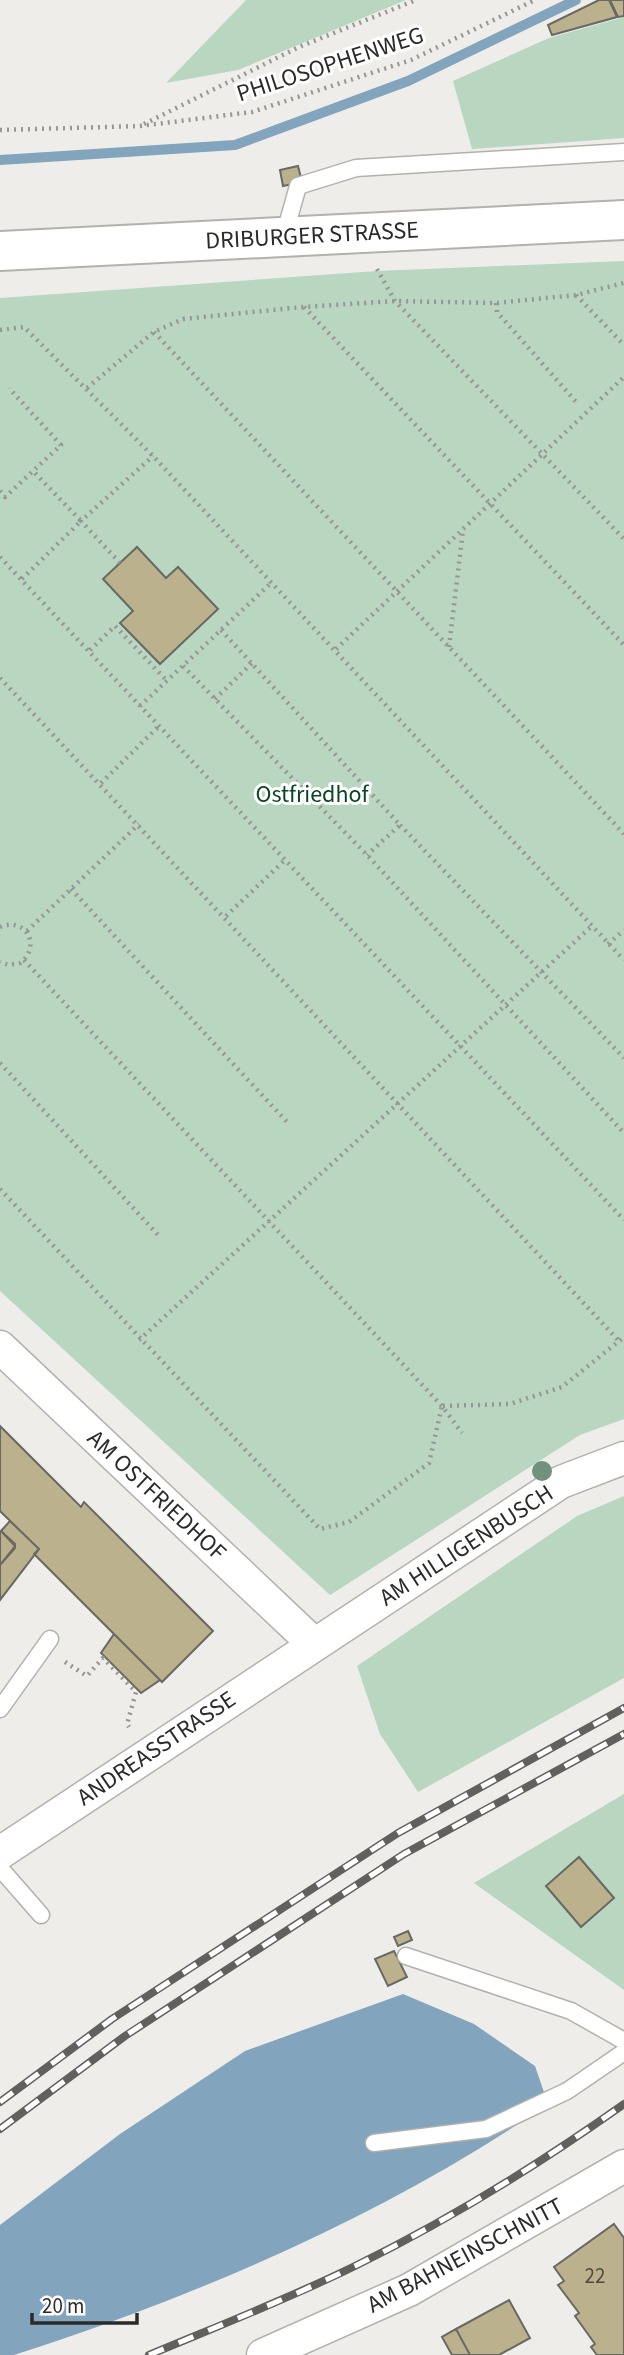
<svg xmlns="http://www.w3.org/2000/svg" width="624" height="2355" font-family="'Source Sans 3',sans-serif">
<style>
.green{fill:#b8d6c0}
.water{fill:#83a4bd}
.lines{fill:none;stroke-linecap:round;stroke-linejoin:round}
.stream{stroke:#83a4bd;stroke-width:10}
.building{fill:#bbb28d;stroke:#686864;stroke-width:2}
.lane-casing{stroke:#b2b1ae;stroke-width:19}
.street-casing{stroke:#b2b1ae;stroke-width:35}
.secondary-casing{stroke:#b2b1ae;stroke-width:42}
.path{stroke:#979694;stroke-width:4.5;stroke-dasharray:2 5;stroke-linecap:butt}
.lane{stroke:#fff;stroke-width:16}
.street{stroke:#fff;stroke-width:32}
.secondary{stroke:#fff;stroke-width:38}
.rail-casing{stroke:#61605f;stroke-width:8}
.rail{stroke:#fff;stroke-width:5;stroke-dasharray:16;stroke-linecap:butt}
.tree{fill:#71917d}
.labels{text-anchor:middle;stroke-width:6;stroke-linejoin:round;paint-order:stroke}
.number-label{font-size:21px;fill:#4f4c42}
.street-label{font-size:24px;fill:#2b2a29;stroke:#fff}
.park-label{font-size:24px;fill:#0a4624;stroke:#fff}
</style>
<rect width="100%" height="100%" fill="#eeedea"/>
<path class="green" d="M246 0H406L238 70 166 83Z
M624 17V138L472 149 453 81 549 38Z
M624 261V1419L580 1435 330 1595 0 1291V298L377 271Z
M624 1496V1678L418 1792 380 1734 357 1666 577 1516Z
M624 1794V1990L474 1883Z"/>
<path class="water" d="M403 1994 474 2024 535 2066 548 2104C386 2215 200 2295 14 2355H0V2225L120 2134 245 2051Z"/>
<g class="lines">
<path class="stream" d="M0 160 235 145 408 81 576 0"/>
</g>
<path class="building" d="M599 0H609L617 17 552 35 548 25Z
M610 0H624V16L618 17Z
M298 166 302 182 283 186 280 170Z
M137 547 166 578 178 567 218 609 160 664 120 623 133 611 103 579Z
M0 1426 81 1507 84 1502 213 1631 162 1682 34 1554 39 1549 0 1511Z
M10 1521 39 1549 0 1600V1565L15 1548V1544L1 1531Z
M1 1531 15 1546 0 1565V1532Z
M114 1634 160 1680 141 1693 101 1653Z
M579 1857 614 1898 581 1927 546 1886Z
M408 1931 412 1940 398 1946 394 1937Z
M394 1951 407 1977 388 1986 375 1959Z
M614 2224 624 2238V2355H597L591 2347 595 2344 575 2316 579 2313 558 2285 564 2281 554 2267Z
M509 2300 530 2338 499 2355H470L456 2329Z
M456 2329 470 2355H452L442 2337Z"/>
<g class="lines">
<g class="lane-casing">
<path id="lane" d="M284 236 298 186 356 168 624 152
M0 1709 50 1639
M0 1868 41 1915
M406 1956 571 2011 624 2041
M374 2143 486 2129 567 2091 624 2052"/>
</g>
<g class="street-casing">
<path id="street" d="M0 1347 314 1644
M0 1853 561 1482 624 1458
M263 2355 409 2290 624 2166"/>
</g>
<g class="secondary-casing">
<path id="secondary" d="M0 251 624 220"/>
</g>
<path class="path" d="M144 124 299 47 416 0
M0 130 140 126 252 112 411 60 535 0
M377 269 395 301 624 539
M576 295 624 345
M496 303 497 312 577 403
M304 307 624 645
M0 330 24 327 153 456 624 960
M154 332 624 834
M87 388 154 332 183 319 303 307 395 301 496 303 576 295 624 283
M0 491 5 497 61 445 9 388
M0 557 624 1220
M120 563 81 521 153 456
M22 579 81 521 33 471
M221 630 400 825 367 855
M449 647 463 530
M336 649 624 377
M90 650 115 626 167 681
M183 666 367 855 624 1133
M0 678 619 1341
M215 699 252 663
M140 706 271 583
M101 783 159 726
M400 825 624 1058
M71 889 287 1122
M226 916 285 860
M0 927C26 916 42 947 20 963L9 965 0 962
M27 931 139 824
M608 944 624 930
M24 960 442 1406 462 1433
M0 1063 158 1235
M0 1189 320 1529 349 1522 429 1463 442 1406
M139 1340 593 925
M443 1406 510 1404 562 1387 624 1337
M65 1662 87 1676 103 1658 136 1692 127 1724 129 1727"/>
<use href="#lane" class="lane"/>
<use href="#street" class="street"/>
<use href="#secondary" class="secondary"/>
<g class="rail-casing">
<path id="rail" d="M0 2102 112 2019 398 1833 624 1708
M0 2129 125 2036 404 1854 624 1734
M149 2355C218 2326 288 2299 355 2266 449 2220 538 2165 624 2104"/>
</g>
<use href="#rail" class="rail"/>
</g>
<circle class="tree" cx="542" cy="1471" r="10"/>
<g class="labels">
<g class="number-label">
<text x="595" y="2283">22</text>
</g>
<g class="street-label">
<text transform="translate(330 64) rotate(-18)" y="8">PHILOSOPHENWEG</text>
<text transform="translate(312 235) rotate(-3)" y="8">DRIBURGER STRASSE</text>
<text transform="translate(157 1495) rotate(43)" y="8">AM OSTFRIEDHOF</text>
<text transform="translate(466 1545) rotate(-33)" y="8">AM HILLIGENBUSCH</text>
<text transform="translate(156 1748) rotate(-34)" y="8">ANDREASSTRASSE</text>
<text transform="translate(465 2255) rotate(-28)" y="8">AM BAHNEINSCHNITT</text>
</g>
<g class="park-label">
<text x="312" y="802">Ostfriedhof</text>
</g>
</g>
<path d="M32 2313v10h105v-10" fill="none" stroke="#2b2a29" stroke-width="3.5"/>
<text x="42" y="2313" font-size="21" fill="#2b2a29" stroke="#ffffff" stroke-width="5" paint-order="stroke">20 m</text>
</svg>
